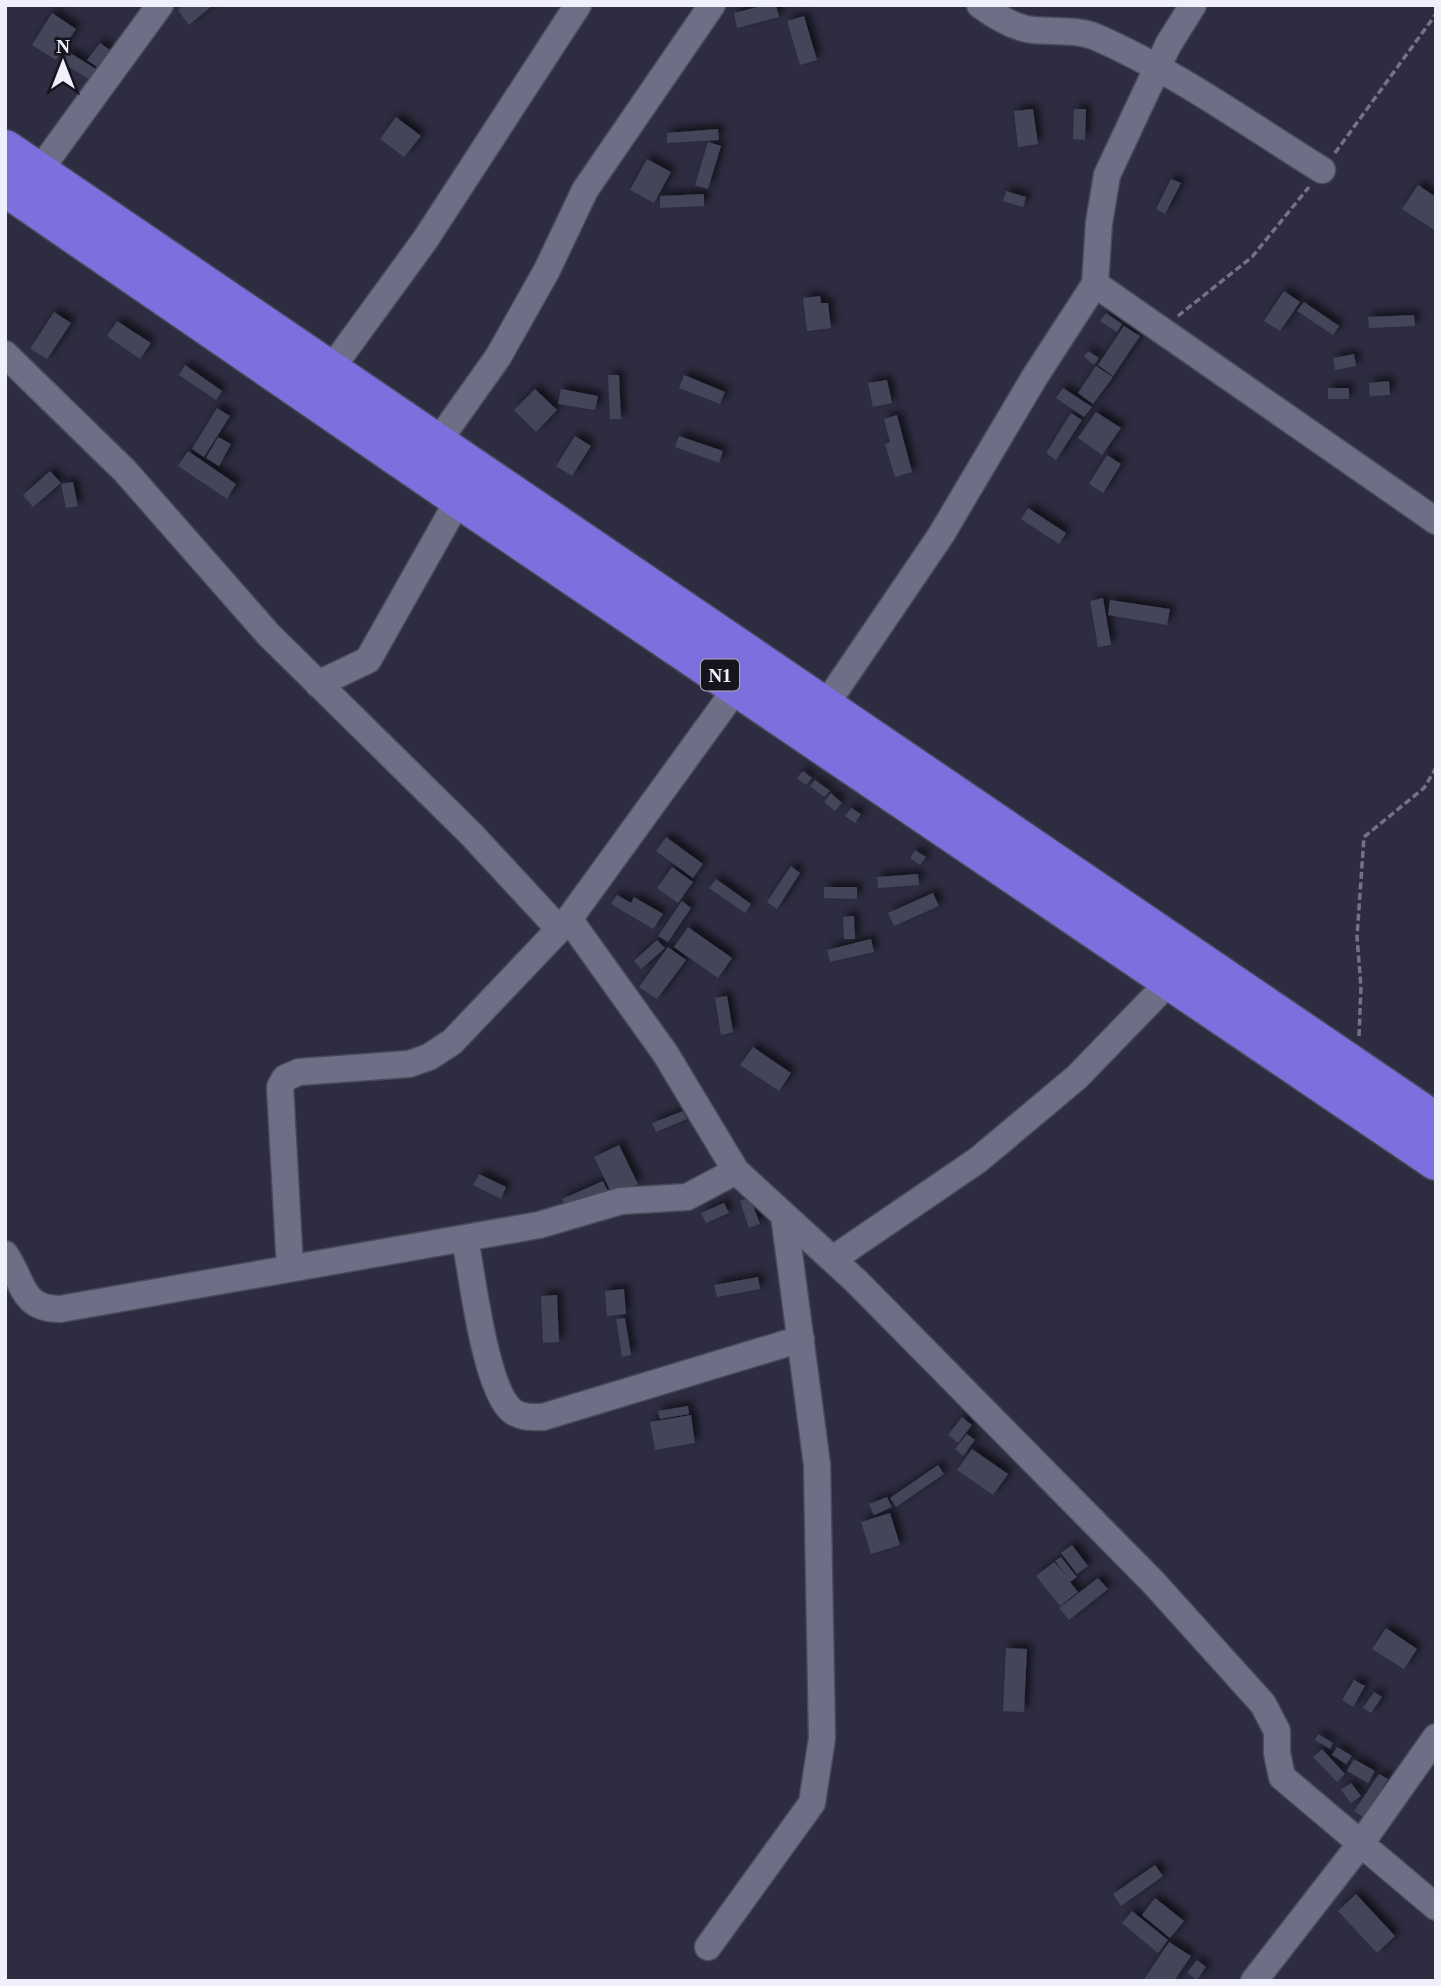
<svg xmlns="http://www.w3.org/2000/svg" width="1441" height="1986" font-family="'Times New Roman',serif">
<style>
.building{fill:#45445a;filter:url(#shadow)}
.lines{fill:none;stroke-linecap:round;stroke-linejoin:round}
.minor-casing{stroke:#4a495a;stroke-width:29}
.highway-casing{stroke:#4a495a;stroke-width:41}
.path{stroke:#747385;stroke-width:3.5;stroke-dasharray:7 3.5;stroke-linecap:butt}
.minor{stroke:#6e6e86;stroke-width:26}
.highway{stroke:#7c70de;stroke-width:38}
.labels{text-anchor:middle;stroke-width:7;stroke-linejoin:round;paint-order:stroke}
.shield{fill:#16151f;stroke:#afaeba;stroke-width:2}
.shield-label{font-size:19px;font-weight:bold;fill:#f0f0fd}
</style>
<defs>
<filter id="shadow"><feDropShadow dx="5" dy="-5" stdDeviation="3.5" flood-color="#0009"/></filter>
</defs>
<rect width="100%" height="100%" fill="#2d2c40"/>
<path class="building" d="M184 5H213L189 25 178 10Z
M765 5H776L779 17 737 28 734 13Z
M52 13 76 29 56 60 32 45Z
M804 16 817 60 800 65 787 21Z
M100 43 110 50 97 67 87 60Z
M67 51 96 69 90 80 61 62Z
M1033 109 1038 144 1018 147 1014 111Z
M1074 109H1086L1085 140 1073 139Z
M396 117 421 136 404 157 380 139Z
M718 129 719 140 667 143V133Z
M708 142 721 146 708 189 695 185Z
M647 159 671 172 654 203 630 190Z
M1171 179 1181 183 1165 214 1156 209Z
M1418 185 1436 197V231L1402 209Z
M1006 191 1026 197 1023 207 1003 201Z
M704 194V206L660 208V196Z
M1284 291 1300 302 1280 331 1264 321Z
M820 296 821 303H828L831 328 807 331 803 298Z
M1304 302 1339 326 1333 335 1297 311Z
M54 312 71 323 47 359 30 349Z
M1106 313 1122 324 1117 332 1100 321Z
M1414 315 1415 326 1369 328 1368 317Z
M117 321 151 343 140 359 107 336Z
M1124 326 1140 336 1113 376 1098 365Z
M1088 351 1099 358 1094 365 1084 357Z
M1354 354 1356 366 1335 370 1333 358Z
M185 365 222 391 216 400 179 375Z
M1096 366 1113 377 1093 404 1078 393Z
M608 375H619L621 419H610Z
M684 375 725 392 720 404 679 388Z
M887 380 892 403 873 407 868 383Z
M1389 381 1390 395 1370 396 1369 383Z
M1063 388 1092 407 1084 417 1056 398Z
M1328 388H1349V399H1328Z
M535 389 557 410 536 432 514 410Z
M561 389 598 396 595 410 558 404Z
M217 408 230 416 204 457 192 449Z
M1096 412 1121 428 1102 455 1078 438Z
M1071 413 1082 420 1056 460 1046 453Z
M897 415 912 472 895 477 885 444 890 442 884 419Z
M575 436 591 446 572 476 556 466Z
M679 436 723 451 719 463 675 447Z
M218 437 231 444 219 466 206 458Z
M188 451 236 484 227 499 178 466Z
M1107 455 1121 464 1103 493 1089 484Z
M50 471 61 483 33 507 23 495Z
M73 482 78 506 66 508 61 484Z
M1028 508 1066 533 1059 544 1021 519Z
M1103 598 1111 645 1098 647 1090 601Z
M1110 600 1170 609 1167 625 1108 615Z
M803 771 812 778 806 785 797 778Z
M815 780 830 791 824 797 810 786Z
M831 793 842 803 835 811 824 802Z
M851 808 861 814 855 823 845 816Z
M666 837 703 864 693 878 656 851Z
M915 850 926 857 920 865 910 858Z
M791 866 800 873 777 909 767 902Z
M672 867 693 882 678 903 657 888Z
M918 874 919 885 878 888 877 877Z
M716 879 751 904 745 913 709 888Z
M824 887H857V899L824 898Z
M933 893 939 906 894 926 888 913Z
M617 895 631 903 634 897 663 914 653 929 611 904Z
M682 901 691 908 668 942 658 936Z
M854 916 855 939H844L843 917Z
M688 927 732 958 718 978 674 947Z
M871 939 874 952 830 962 827 950Z
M657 940 665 948 641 969 634 961Z
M668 947 686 960 657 999 639 987Z
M727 996 733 1032 721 1035 715 998Z
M753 1047 791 1073 779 1091 740 1065Z
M683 1111 687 1119 656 1132 652 1123Z
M619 1145 638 1184 613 1196 594 1157Z
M479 1174 506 1187 501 1199 473 1185Z
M603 1181 609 1193 568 1211 562 1199Z
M750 1197 760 1224 749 1228 740 1201Z
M724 1203 729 1213 706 1223 701 1213Z
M758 1277 760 1289 717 1297 714 1285Z
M624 1289 626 1314 607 1316 605 1291Z
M557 1295 559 1342 543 1343 541 1296Z
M625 1318 631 1355 622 1357 616 1319Z
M688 1406 689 1414 660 1419 658 1411Z
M691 1415 695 1443 655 1450 650 1422Z
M962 1417 972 1425 958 1443 948 1435Z
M967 1434 975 1440 963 1456 955 1449Z
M972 1449 1008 1474 993 1495 957 1470Z
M938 1465 944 1474 896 1507 890 1498Z
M887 1497 892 1507 874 1515 869 1504Z
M890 1513 900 1545 871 1554 861 1522Z
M1072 1545 1088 1566 1077 1574 1061 1553Z
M1061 1557 1077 1577 1070 1582 1078 1592 1060 1606 1036 1576 1054 1562 1067 1576 1055 1561Z
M1098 1578 1108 1589 1069 1620 1059 1608Z
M1386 1628 1417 1649 1404 1669 1372 1649Z
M1006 1648 1027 1649 1024 1712 1003 1711Z
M1354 1680 1365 1686 1353 1707 1342 1700Z
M1374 1692 1382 1697 1371 1713 1363 1708Z
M1318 1734 1333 1743 1330 1749 1315 1740Z
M1337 1747 1352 1756 1346 1764 1332 1755Z
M1322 1749 1345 1774 1337 1782 1313 1757Z
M1354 1759 1375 1771 1368 1783 1347 1771Z
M1379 1774 1388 1779 1363 1817 1354 1811Z
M1351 1783 1361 1796 1351 1803 1341 1790Z
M1155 1865 1163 1876 1121 1906 1113 1894Z
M1356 1894 1395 1936 1377 1953 1338 1911Z
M1155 1898 1184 1921 1170 1938 1142 1915Z
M1132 1911 1168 1940 1158 1953 1122 1923Z
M1169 1942 1191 1956 1174 1981H1143Z
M1197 1960 1206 1967 1197 1980 1187 1973Z"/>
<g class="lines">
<g class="minor-casing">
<path id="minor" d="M980 5C995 16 1014 28 1033 30 1054 32 1076 29 1096 37 1176 72 1249 125 1322 170
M39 171 160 5
M1095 284 1436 521
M5 354 125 471 269 635 471 834 559 929
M331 369 425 240 578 5
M427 457 498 357 547 270 585 190 712 5
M318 684 368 660 459 499
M738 686 569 919 665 1053 736 1171 856 1281 1153 1582 1263 1704 1277 1731V1753L1282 1777 1436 1907
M816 719 941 535 1034 378 1095 284 1099 223 1107 175 1168 45 1193 5
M465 1238C472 1275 485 1387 511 1410 520 1418 532 1417 543 1417L801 1339
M5 1254C24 1281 20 1309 60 1309L539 1225 621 1201 687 1197 736 1171
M833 1259 978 1160 1077 1077 1171 980
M290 1268 280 1087 285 1078 299 1072 409 1064 429 1057 452 1042 569 919
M708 1947 812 1803 822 1738 817 1465 784 1215
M1254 1981 1362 1842 1436 1737"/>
</g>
<g class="highway-casing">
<path id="highway" d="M5 149 1436 1122
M5 187 459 499 1436 1161"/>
</g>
<path class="path" d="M1335 153 1436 14
M1178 316 1252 257 1309 187
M1359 1036 1361 987 1357 937 1364 837 1424 788 1436 768"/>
<use href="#minor" class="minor"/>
<use href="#highway" class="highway"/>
</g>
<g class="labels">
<rect class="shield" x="701" y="659.5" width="38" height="31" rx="5"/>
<g class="shield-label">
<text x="720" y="682">N1</text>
</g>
</g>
<rect width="1441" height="1986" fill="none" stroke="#f0f0fd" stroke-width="14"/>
<g transform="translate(63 63)" stroke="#16151f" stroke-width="5" paint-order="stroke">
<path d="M0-5L12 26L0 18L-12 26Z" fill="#f0f0fd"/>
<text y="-10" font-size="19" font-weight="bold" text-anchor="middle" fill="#f0f0fd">N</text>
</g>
</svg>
